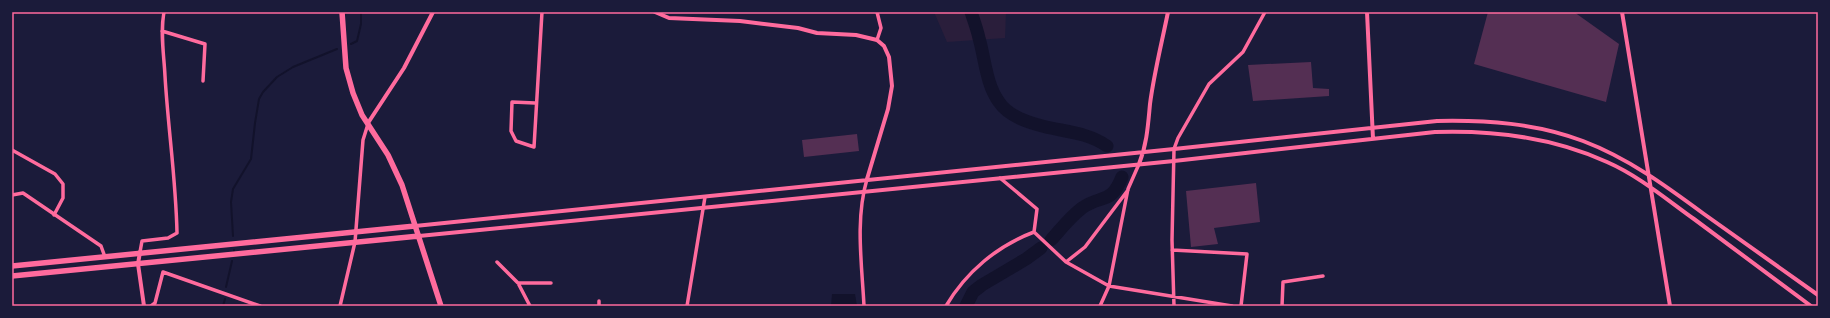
<svg xmlns="http://www.w3.org/2000/svg" width="1830" height="318" font-family="'Libre Baskerville',serif">
<style>
.green{fill:#2a1e3b}
.water{fill:#12122b}
.lines{fill:none;stroke-linecap:round;stroke-linejoin:round}
.stream{stroke:#12122b;stroke-width:2}
.river{stroke:#12122b;stroke-width:13}
.building{fill:#542f53}
.minor{stroke:#ff6b9d;stroke-width:3.5}
.tertiary{stroke:#ff6b9d;stroke-width:4}
.trunk{stroke:#ff6b9d;stroke-width:5.5}
.neatline{fill:none;stroke:#ff6b9d;stroke-width:1.5}
</style>
<rect width="100%" height="100%" fill="#1b1b3a"/>
<path class="green" d="M934 12H1022H1006L1005 38 947 42Z"/>
<path class="water" d="M832 294H855L857 306H831Z"/>
<g class="lines">
<path class="stream" d="M351 44 357 41 361 24V12
M233 236 231 202 233 189 251 159 255 123 259 99 263 92 277 77 293 67 337 49
M234 250V251
M226 287 232 261
M223 306 225 299"/>
<path class="river" d="M971 12C974 21 977 29 979 38 985 59 986 84 999 102 1009 117 1030 123 1046 127 1068 132 1088 133 1107 146
M1051 240C1061 229 1070 217 1082 208 1102 194 1111 205 1122 177
M966 306 973 292 982 285 1026 259 1041 248"/>
</g>
<path class="building" d="M1488 12H1574L1619 44 1606 102 1474 64Z
M1311 62 1313 88 1329 89V96L1253 101 1248 65Z
M857 134 859 151 804 157 802 140Z
M1256 183 1260 222 1214 228 1218 244 1191 247 1186 191Z"/>
<g class="lines">
<path class="minor" d="M877 12 881 28 877 40
M162 31 205 44 203 81
M535 103 512 102 511 131 516 141 534 147 542 12
M12 150 55 174 63 184V198L54 215
M1000 178 1037 209 1034 232
M12 195 23 193 101 246 105 257
M1172 250 1247 254 1241 306
M140 252 142 241 168 238 177 233C176 180 168 128 165 76 164 55 160 33 164 12
M497 262 518 283 530 306
M1066 262 1085 247 1128 190
M518 283H551
M599 301V306
M151 306 155 303 163 272 260 306
M340 306 355 242 363 140 368 124
M687 306 705 197
M864 306C862 265 855 220 867 179
M946 306C966 272 997 246 1034 232L1066 262 1109 286 1232 306
M1100 306 1109 286 1128 189 1139 164
M1174 306 1172 240 1174 149 1178 138 1209 84 1243 52 1265 12
M1282 306 1283 282 1323 276"/>
<path class="tertiary" d="M655 12 669 18 740 21 798 28 817 33 856 35 877 40 884 46 889 57 892 86 888 109 867 179
M1367 12 1373 139
M1622 12 1670 306
M368 123 404 68 433 12
M1139 164C1147 144 1148 125 1150 104 1154 73 1162 42 1168 12
M415 226 1174 149 1437 121C1486 120 1536 123 1583 141 1628 158 1666 186 1704 214 1742 241 1780 268 1818 295
M419 236 1174 161 1435 132C1495 130 1552 137 1607 162 1639 176 1666 199 1694 219 1733 248 1772 277 1811 306
M140 252 138 264 144 306"/>
<path class="trunk" d="M342 12 346 68 353 93 362 115 388 155 402 185 441 306
M12 266 415 226
M12 276 419 236"/>
</g>
<rect width="1830" height="318" fill="none" stroke="#1b1b3a" stroke-width="26"/>
<rect x="13" y="13" width="1804" height="292" class="neatline"/>
</svg>
